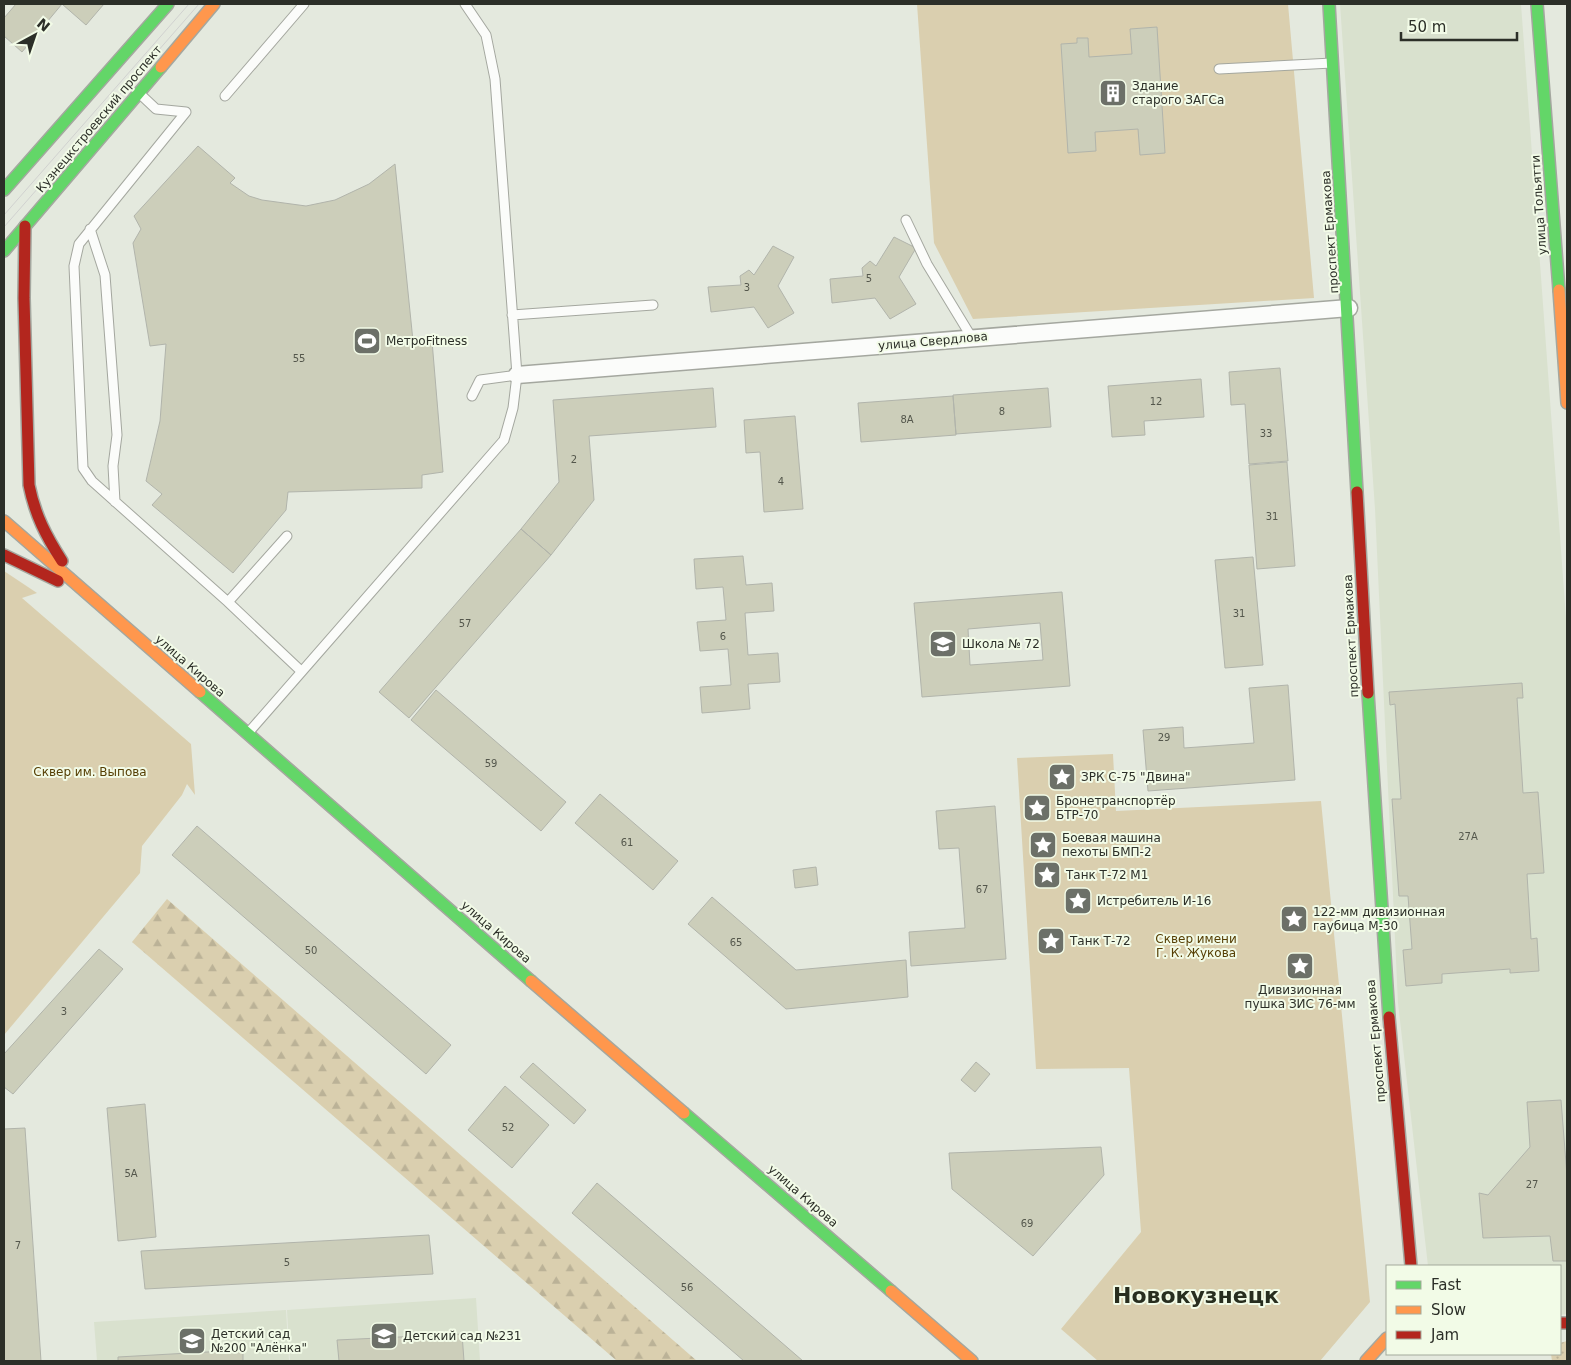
<svg xmlns="http://www.w3.org/2000/svg" width="1571" height="1365" font-family="'DejaVu Sans',sans-serif">
<style>
.built{fill:#d9e1ce}
.grass{fill:url(#grass-dots)}
.forest{fill:url(#forest-firs)}
.park{fill:#dacfaf}
.building{fill:#ccceba;stroke:#b1b4ab;fill-rule:evenodd}
.lines{fill:none;stroke-linecap:round;stroke-linejoin:round}
.lane-casing{stroke:#a4a79f;stroke-width:11}
.street-casing{stroke:#a4a79f;stroke-width:19}
.fast-casing{stroke:#a4a79f;stroke-width:14}
.slow-casing{stroke:#a4a79f;stroke-width:14}
.jam-casing{stroke:#a4a79f;stroke-width:14}
.lane{stroke:#fbfcfa;stroke-width:9}
.street{stroke:#fbfcfa;stroke-width:16}
.fast{stroke:#63d668;stroke-width:11}
.slow{stroke:#ff974d;stroke-width:11}
.jam{stroke:#b3261e;stroke-width:11}
.tram{stroke:#d1d2d0;stroke-width:1}
.labels{text-anchor:middle;stroke-width:4;stroke-linejoin:round;paint-order:stroke}
.number-label{font-size:10px;fill:#54574c}
.poi-label{font-size:12px;fill:#2c2f28;stroke:#f2fbe7;text-anchor:start}
.street-label{font-size:12px;fill:#2c2f28;stroke:#f2fbe7}
.park-label{font-size:12px;fill:#553e03;stroke:#f2fbe7}
.town-label{font-size:22px;font-weight:bold;fill:#282e1f;stroke:#f2fbe7}
</style>
<defs>
<pattern id="grass-dots" width="8" height="8" patternUnits="userSpaceOnUse" patternTransform="scale(1.25)"><rect width="8" height="8" fill="#dacfaf"/><path d="M2 2h.1M6 6h.1" fill="none" stroke="#bbb297" stroke-width="1.8" stroke-linecap="round"/></pattern>
<pattern id="forest-firs" width="22" height="20" patternUnits="userSpaceOnUse" patternTransform="scale(1.25)"><rect width="22" height="20" fill="#dacfaf"/><path d="M5 1l3.5 6h-7zM16 11l3.5 6h-7z" fill="#bbb297"/></pattern>
</defs>
<rect width="100%" height="100%" fill="#e4e9de"/>
<path class="built" d="M1340 4H1521L1567 632V1314L1560 1315V1266H1428L1398 1003 1375 509Z
M476 1298 480 1361H290L287 1310Z
M286 1310 289 1361H97L94 1322Z"/>
<path class="grass" d="M1567 1341V1361H1552L1551 1354H1560V1343Z"/>
<path class="forest" d="M167 899 697 1361H617L132 942Z"/>
<path class="park" d="M917 4H1288L1314 298 973 319 934 243Z
M4 571 37 593 22 598 191 744 195 795 187 784 182 795 142 846 140 873 4 1035Z
M1113 754 1116 811 1321 801 1370 1302 1320 1361H1098L1061 1329 1141 1232 1129 1068 1036 1069 1017 758Z"/>
<path class="building" d="M16 4H104L86 25 62 4 22 52 4 36V18Z
M1157 27 1165 153 1140 155 1138 129 1095 132 1096 151 1068 153 1061 44 1077 43V38H1088L1089 57 1132 54 1130 29Z
M198 146 235 178 230 183 249 196 262 200 306 206 335 200 369 184 395 164 413 341H432L443 472 422 475V488L288 492 286 510 233 573 152 505 162 494 146 481 160 421 166 344 150 346 133 243 141 229 134 216Z
M894 237 916 248 899 277 916 304 890 319 875 298 832 303 830 279 863 276 862 268 870 261 876 266Z
M773 246 794 257 778 286 794 313 768 328 754 307 711 312 708 287 741 285 740 276 749 270 754 275Z
M1280 368 1288 461 1249 464 1245 404 1231 405 1229 372Z
M1201 379 1204 417 1144 421 1145 435 1112 437 1108 386Z
M713 388 716 427 589 436 594 500 551 555 521 529 559 482 553 400Z
M1048 388 1051 427 956 434 953 395Z
M953 396 956 435 861 442 858 403Z
M795 416 803 509 764 512 760 452 746 453 744 420Z
M1287 462 1295 566 1257 569 1249 465Z
M521 529 551 555 409 718 379 692Z
M743 556 746 585 772 583 774 611 745 613 748 655 778 653 780 682 748 684 750 709 702 713 700 687 731 685 728 649 700 651 697 622 726 620 723 587 696 589 694 559Z
M1253 557 1263 665 1225 668 1215 560Z
M1062 592 1070 686 922 697 914 603ZM1040 623 1043 660 970 665 968 629Z
M1522 683 1523 698H1517L1523 793 1538 792 1544 873 1527 874 1531 939 1537 938 1539 971 1510 973V969L1442 974V983L1406 986 1403 950 1412 949 1408 896H1399L1392 799H1401L1395 704 1390 705 1389 692Z
M1288 685 1295 780 1148 791 1143 730 1183 727 1184 748 1254 743 1249 688Z
M436 690 566 802 541 831 411 720Z
M600 794 678 861 653 890 575 823Z
M995 806 1006 959 911 966 909 932 965 928 959 848 939 849 936 811Z
M197 826 451 1045 426 1074 172 855Z
M816 867 818 885 795 888 793 870Z
M712 897 796 970 906 960 908 997 786 1009 688 924Z
M99 949 123 969 13 1094 4 1087V1054Z
M976 1062 990 1074 975 1092 961 1080Z
M533 1063 586 1110 574 1124 520 1077Z
M505 1086 549 1125 512 1168 468 1130Z
M1561 1100 1567 1176V1261H1553L1550 1236 1483 1238 1479 1193 1488 1195 1530 1147 1527 1102Z
M145 1104 156 1237 118 1241 107 1108Z
M25 1128 41 1361H4V1129Z
M1101 1147 1104 1175 1033 1256 952 1189 949 1153Z
M597 1183 803 1361H744L572 1213Z
M429 1235 433 1274 145 1289 141 1251Z
M462 1334 464 1361H339L337 1340Z
M243 1350V1361H118V1357Z"/>
<g class="lines">
<g class="lane-casing">
<path id="lane" d="M1219 69 1332 63
M139 93 156 109 186 112 79 244 74 266 83 468 92 481 228 602 301 671
M225 96 304 4
M906 220 927 264 972 338
M90 229 105 275 117 435 113 466 115 502
M512 315 653 305
M472 396 480 380 517 375
M228 602 287 536
M249 732 504 440 513 408 517 375 495 79 486 35 465 4"/>
</g>
<g class="street-casing">
<path id="street" d="M517 375 1349 308"/>
</g>
<g class="fast-casing">
<path id="fast" d="M1329 4 1357 492
M1537 4 1559 290
M4 190 168 4
M4 251 161 67
M200 692 531 981
M1368 693 1389 1017
M684 1113 891 1291"/>
</g>
<g class="slow-casing">
<path id="slow" d="M161 67 214 4
M1559 290 1567 403
M4 521 200 692
M531 981 684 1113
M891 1291 972 1361
M1366 1361 1387 1338"/>
</g>
<g class="jam-casing">
<path id="jam" d="M25 226 24 298 29 485C35 515 46 536 62 561
M1357 492 1368 693
M4 555 58 581
M1389 1017 1411 1266
M1560 1323H1567"/>
</g>
<use href="#lane" class="lane"/>
<use href="#street" class="street"/>
<use href="#fast" class="fast"/>
<use href="#slow" class="slow"/>
<use href="#jam" class="jam"/>
<path class="tram" d="M4 215 189 4
M4 227 199 4"/>
</g>
<defs>
<g id="building-square" transform="scale(1.4375)"><rect x="-9" y="-9" width="18" height="18" rx="4" fill="#6c7068" stroke="#f2fbe7"/><path d="M-4-6H4V6H1V3H-1V6H-4ZM-2.5-4.3h1.7v1.8h-1.7ZM.8-4.3h1.7v1.8H.8ZM-2.5-1h1.7V.8h-1.7ZM.8-1h1.7V.8H.8Z" fill="#fff"/></g>
<g id="stadium-square" transform="scale(1.4375)"><rect x="-9" y="-9" width="18" height="18" rx="4" fill="#6c7068" stroke="#f2fbe7"/><path d="M0-5a6.5 5 0 1 0 0 10a6.5 5 0 1 0 0-10ZM-3.5-1.8h7v3.6h-7Z" fill="#fff"/></g>
<g id="school-square" transform="scale(1.4375)"><rect x="-9" y="-9" width="18" height="18" rx="4" fill="#6c7068" stroke="#f2fbe7"/><path d="M0-5L7-2L0 1L-7-2ZM-4 1L0 2.5L4 1V4Q0 6-4 4Z" fill="#fff"/></g>
<g id="sight-square" transform="scale(1.4375)"><rect x="-9" y="-9" width="18" height="18" rx="4" fill="#6c7068" stroke="#f2fbe7"/><path d="M0-6L1.8-2.2L6-1.7L2.9 1.2L3.7 5.4L0 3.3L-3.7 5.4L-2.9 1.2L-6-1.7L-1.8-2.2Z" fill="#fff"/></g>
</defs>
<g fill-rule="evenodd">
<use href="#building-square" x="1113" y="93"/>
<use href="#stadium-square" x="367" y="341"/>
<use href="#school-square" x="943" y="644"/>
<use href="#sight-square" x="1062" y="777"/>
<use href="#sight-square" x="1037" y="808"/>
<use href="#sight-square" x="1043" y="845"/>
<use href="#sight-square" x="1047" y="875"/>
<use href="#sight-square" x="1078" y="901"/>
<use href="#sight-square" x="1294" y="919"/>
<use href="#sight-square" x="1051" y="941"/>
<use href="#sight-square" x="1300" y="966"/>
<use href="#school-square" x="384" y="1336"/>
<use href="#school-square" x="192" y="1341"/>
</g>
<g class="labels">
<g class="number-label">
<text x="869" y="282">5</text>
<text x="747" y="291">3</text>
<text x="299" y="362">55</text>
<text x="1156" y="405">12</text>
<text x="1002" y="415">8</text>
<text x="907" y="423">8А</text>
<text x="1266" y="437">33</text>
<text x="574" y="463">2</text>
<text x="781" y="485">4</text>
<text x="1272" y="520">31</text>
<text x="1239" y="617">31</text>
<text x="465" y="627">57</text>
<text x="723" y="640">6</text>
<text x="1164" y="741">29</text>
<text x="491" y="767">59</text>
<text x="1468" y="840">27А</text>
<text x="627" y="846">61</text>
<text x="982" y="893">67</text>
<text x="736" y="946">65</text>
<text x="311" y="954">50</text>
<text x="64" y="1015">3</text>
<text x="508" y="1131">52</text>
<text x="131" y="1177">5А</text>
<text x="1532" y="1188">27</text>
<text x="1027" y="1227">69</text>
<text x="18" y="1249">7</text>
<text x="287" y="1266">5</text>
<text x="687" y="1291">56</text>
</g>
<g class="poi-label">
<text x="1132" y="90">Здание<tspan x="1132" dy="14">старого ЗАГСа</tspan></text>
<text x="386" y="345">МетроFitness</text>
<text x="962" y="648">Школа № 72</text>
<text x="1081" y="781">ЗРК С-75 "Двина"</text>
<text x="1056" y="805">Бронетранспортёр<tspan x="1056" dy="14">БТР-70</tspan></text>
<text x="1062" y="842">Боевая машина<tspan x="1062" dy="14">пехоты БМП-2</tspan></text>
<text x="1066" y="879">Танк Т-72 М1</text>
<text x="1097" y="905">Истребитель И-16</text>
<text x="1313" y="916">122-мм дивизионная<tspan x="1313" dy="14">гаубица М-30</tspan></text>
<text x="1070" y="945">Танк Т-72</text>
<text x="1300" y="994" text-anchor="middle">Дивизионная<tspan x="1300" dy="14">пушка ЗИС 76-мм</tspan></text>
<text x="211" y="1338">Детский сад<tspan x="211" dy="14">№200 "Алёнка"</tspan></text>
<text x="403" y="1340">Детский сад №231</text>
</g>
<g class="street-label">
<text transform="translate(99 119) rotate(-50)" y="4">Кузнецкстроевский проспект</text>
<text transform="translate(1539 205) rotate(-94)" y="4">улица Тольятти</text>
<text transform="translate(1330 232) rotate(-94)" y="4">проспект Ермакова</text>
<text transform="translate(933 341) rotate(-5)" y="4">улица Свердлова</text>
<text transform="translate(1351 636) rotate(-93)" y="4">проспект Ермакова</text>
<text transform="translate(190 666) rotate(41)" y="4">улица Кирова</text>
<text transform="translate(496 932) rotate(41)" y="4">улица Кирова</text>
<text transform="translate(1376 1041) rotate(-95)" y="4">проспект Ермакова</text>
<text transform="translate(803 1196) rotate(41)" y="4">улица Кирова</text>
</g>
<g class="park-label">
<text x="90" y="776">Сквер им. Выпова</text>
<text x="1196" y="943">Сквер имени<tspan x="1196" dy="14">Г. К. Жукова</tspan></text>
</g>
<g class="town-label">
<text x="1196" y="1303">Новокузнецк</text>
</g>
</g>
<rect width="1571" height="1365" fill="none" stroke="#2c2f28" stroke-width="10"/>
<rect x="1386" y="1265" width="175" height="90" fill="#f2fbe7" stroke="#a3a99b"/>
<rect x="1396" y="1281" width="25" height="8" fill="#63d668" stroke="#a3a99b"/>
<text x="1431" y="1290" font-size="15" fill="#2c2f28">Fast</text>
<rect x="1396" y="1306" width="25" height="8" fill="#ff974d" stroke="#a3a99b"/>
<text x="1431" y="1315" font-size="15" fill="#2c2f28">Slow</text>
<rect x="1396" y="1331" width="25" height="8" fill="#b3261e" stroke="#a3a99b"/>
<text x="1431" y="1340" font-size="15" fill="#2c2f28">Jam</text>
<g transform="translate(35 35) rotate(40)" stroke="#f2fbe7" stroke-width="4" paint-order="stroke">
<path d="M0-4L9 19L0 12L-9 19Z" fill="#2c2f28"/>
<text y="-8" font-size="14" font-weight="bold" text-anchor="middle" fill="#2c2f28">N</text>
</g>
<path d="M1401 32v8h116v-8" fill="none" stroke="#2c2f28" stroke-width="2.5"/>
<text x="1408" y="32" font-size="15" fill="#2c2f28" stroke="#f2fbe7" stroke-width="4" paint-order="stroke">50 m</text>
</svg>
